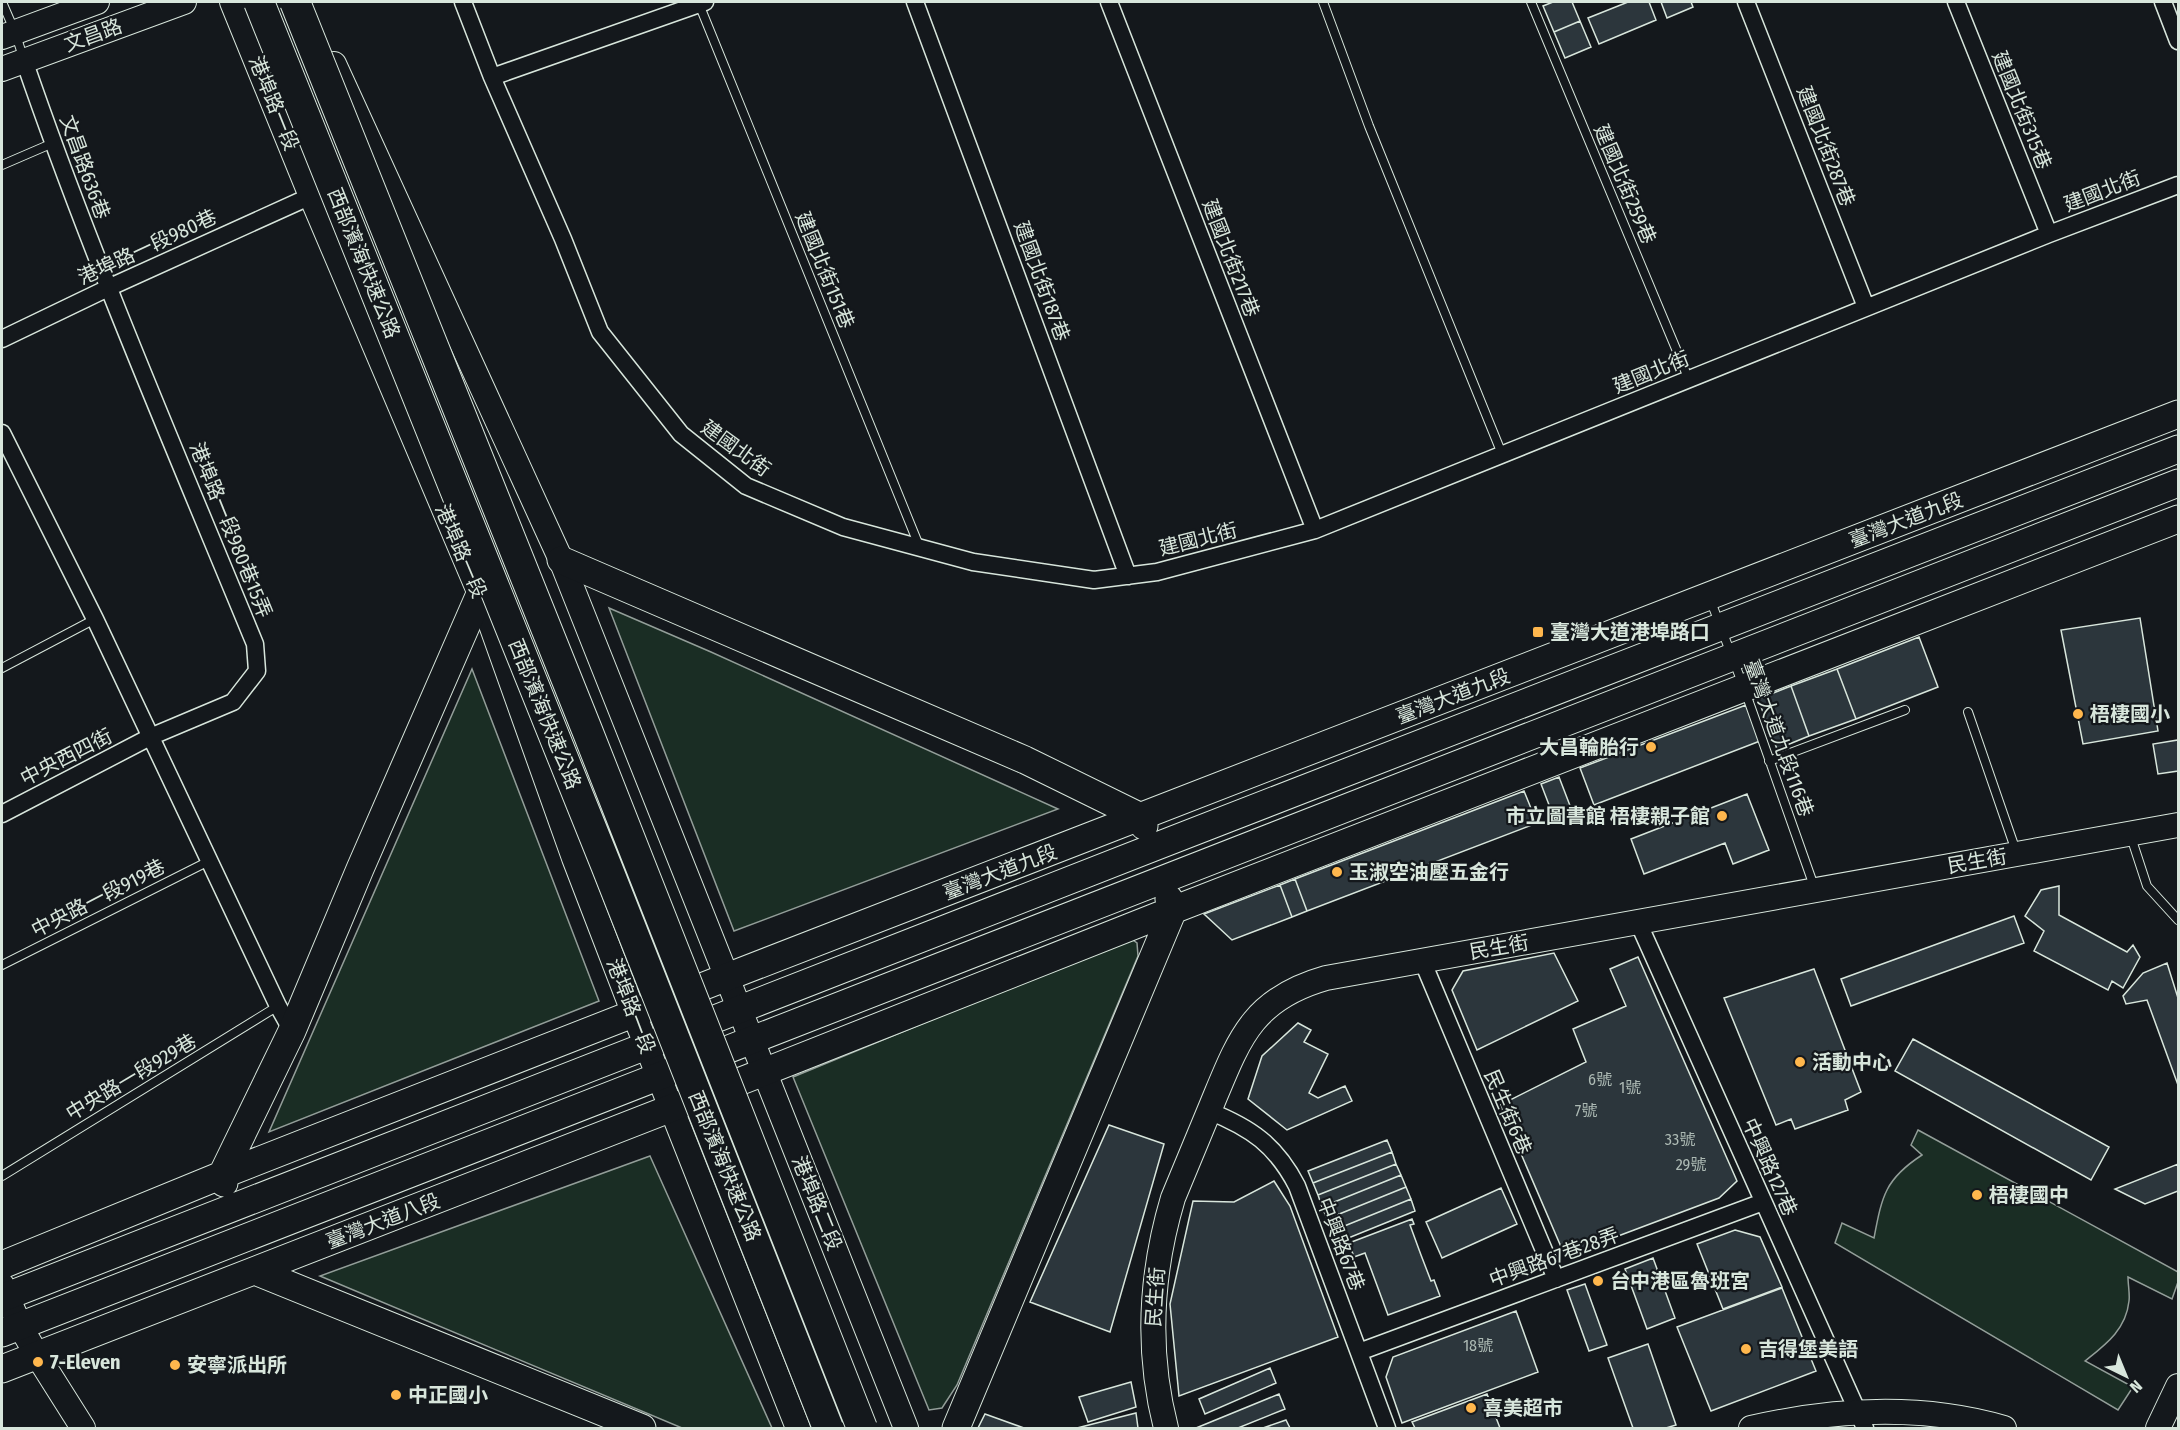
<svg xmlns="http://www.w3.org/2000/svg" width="2180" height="1430" font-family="'Fira Sans Condensed','Noto Sans TC',sans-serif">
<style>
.green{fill:#1a2d24;stroke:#939e99;stroke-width:1.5}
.building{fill:#2c363c;stroke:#d8e6dc;stroke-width:1.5}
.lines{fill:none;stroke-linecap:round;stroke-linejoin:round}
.lane-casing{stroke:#d8e6dc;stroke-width:10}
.street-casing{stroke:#d8e6dc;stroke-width:19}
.secondary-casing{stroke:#d8e6dc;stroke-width:26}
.primary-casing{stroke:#d8e6dc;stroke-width:29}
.lane{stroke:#14181c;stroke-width:8}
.street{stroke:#14181c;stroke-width:16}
.secondary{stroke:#14181c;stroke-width:24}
.primary{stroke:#14181c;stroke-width:27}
.highway-bridge-casing{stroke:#d8e6dc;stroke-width:32;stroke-linecap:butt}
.highway-bridge{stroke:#14181c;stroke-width:30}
.poi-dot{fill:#ffb74d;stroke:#14181c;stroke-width:2}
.labels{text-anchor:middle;stroke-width:4.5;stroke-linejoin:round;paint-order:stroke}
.number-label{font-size:16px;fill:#adbab4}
.street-label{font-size:20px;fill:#d8e6dc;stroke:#14181c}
.poi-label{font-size:20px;font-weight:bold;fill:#d8e6dc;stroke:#14181c;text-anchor:start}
</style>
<rect width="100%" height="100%" fill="#14181c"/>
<path class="green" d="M609 608 711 652 1058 809 734 931Z
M472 669 599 1001 269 1132Z
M1130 938 1137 943 1138 956 957 1385 942 1408 929 1410 793 1077Z
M1918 1130 2178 1272V1282L2172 1299 2128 1277C2128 1285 2130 1294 2129 1301 2126 1330 2105 1345 2085 1361L2133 1387 2118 1410 1835 1243 1842 1223 1874 1238C1882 1196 1885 1179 1922 1155L1911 1145Z
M650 1156 772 1428H682L320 1276Z"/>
<path class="building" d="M1553 2H1572L1580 21 1554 32 1543 6Z
M1628 2H1649L1656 20 1599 44 1588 18Z
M1661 2H1691L1693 7 1667 18Z
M1580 21 1591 47 1565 58 1554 32Z
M2140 618 2158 731 2083 744 2061 630Z
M1919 637 1938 687 1856 719 1837 669Z
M1837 669 1856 719 1809 736 1791 686Z
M1791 686 1809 736 1777 749 1758 699Z
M1746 705 1760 741 1594 805 1580 768Z
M2178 740V771L2158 774 2153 744Z
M1559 777 1574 816 1556 823 1541 784Z
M1524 791 1537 823 1307 911 1295 879Z
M1747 794 1769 850 1733 864 1725 843 1644 874 1631 839Z
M1295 879 1307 911 1292 917 1280 885Z
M1280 885 1292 917 1232 940 1204 914Z
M2059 886V915L2127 952 2133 945 2140 957 2123 988 2112 981 2108 990 2034 951 2044 931 2025 916 2041 890Z
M2014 916 2024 943 1851 1006 1841 979Z
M1554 953 1578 1001 1477 1050 1452 990 1463 971Z
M1638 957 1737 1181 1719 1198 1565 1256 1500 1105 1586 1062 1573 1029 1626 1006 1610 969Z
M2167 963 2178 998V1085L2147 1000 2126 1004 2123 996 2143 973Z
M1814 969 1861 1092 1845 1100 1848 1110 1795 1129 1791 1119 1776 1125 1724 998Z
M1298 1023 1311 1030 1304 1042 1328 1054 1309 1093 1318 1098 1345 1086 1352 1101 1287 1130 1248 1099 1262 1056Z
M1913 1039 2109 1147 2091 1180 1895 1071Z
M1109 1125 1164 1144 1110 1332 1030 1302Z
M1387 1140 1392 1152 1313 1183 1308 1171Z
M1392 1152 1396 1164 1318 1195 1313 1183Z
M1396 1164 1401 1175 1322 1207 1318 1195Z
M2178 1164V1191L2145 1204 2115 1189Z
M1401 1175 1406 1187 1327 1219 1322 1207Z
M1274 1181 1290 1206 1338 1337 1179 1396 1170 1304 1193 1201 1234 1202Z
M1406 1187 1411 1199 1332 1231 1327 1219Z
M1501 1188 1517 1224 1442 1258 1426 1222Z
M1411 1199 1415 1211 1336 1243 1332 1231Z
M1412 1219 1414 1224 1410 1225 1421 1255 1431 1281 1434 1280 1440 1296 1388 1315 1365 1253 1354 1257 1349 1243Z
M1735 1230 1760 1237 1782 1287 1723 1309 1697 1244Z
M1653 1258 1675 1318 1647 1329 1625 1269Z
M1585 1284 1607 1345 1589 1351 1567 1290Z
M1782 1288 1816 1371 1711 1411 1677 1327Z
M1516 1311 1538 1372 1402 1423 1386 1377 1393 1357Z
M1648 1344 1676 1425 1666 1428H1633L1608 1358Z
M1270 1368 1276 1383 1205 1414 1199 1399Z
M1131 1382 1136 1407 1088 1422 1079 1397Z
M1279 1394 1285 1409 1238 1428H1196Z
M1487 1394 1500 1428H1415L1412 1422Z
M1136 1413 1138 1428H1077Z
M985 1414 1024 1428H978Z
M1286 1420 1290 1428H1263Z"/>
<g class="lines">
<g class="lane-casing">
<path id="lane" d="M2 2 15 32 24 60
M1323 2 1369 126 1502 454
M1531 2 1689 380
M699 4 920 548
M2 165 53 143
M1710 599 1744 688 1815 889
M2 668 95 619
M1968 712 2016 851
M1769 761 1905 710
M2130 834 2147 886 2178 920
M2 965 209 861
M2 1176 278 1006"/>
</g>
<g class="street-casing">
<path id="street" d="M463 2 492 77 563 239 600 332 681 434 746 486 843 527 973 562 1094 580 1157 572 1315 530 2049 234 2178 185
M915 2 1128 576
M1109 2 1315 530
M1746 2 1866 307
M1956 2 2049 234
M2163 2 2178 41
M492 77 705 2
M2 339 108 288 311 196
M2 433 95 619 278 1006 292 1031
M2 814 150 737 233 702 257 671 255 644C175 450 92 258 24 60
M1638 922 1865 1428
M1422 960 1556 1279
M1209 1111C1251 1128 1276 1145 1297 1186L1387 1428
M1359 1352 1763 1202"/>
</g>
<g class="secondary-casing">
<path id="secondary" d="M232 2 311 196 480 594 574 858 634 1014 798 1428
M2 37 97 2
M334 64 561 560 906 1428
M2 69 184 2
M2 1285 20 1326 37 1355 83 1428
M1166 1428C1146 1350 1150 1275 1173 1198 1186 1167 1199 1136 1212 1104 1239 1039 1252 999 1326 978L2178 825
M1751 1428C1834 1409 1922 1404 2004 1428
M2158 1428 2178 1386"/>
</g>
<g class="primary-casing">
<path id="primary" d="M561 560 1025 760 1141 817 1144 826
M224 1183 222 1175 292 1031 360 869 480 594
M2 1265 222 1175 727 977 2178 414
M255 1271 642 1428
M2 1298 1152 848 2178 449
M2 1333 2178 483
M2 1369 764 1072 1173 910 2178 519
M956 1428 1173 910 1169 899"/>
</g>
<use href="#lane" class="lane"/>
<use href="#street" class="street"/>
<use href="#secondary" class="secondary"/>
<use href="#primary" class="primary"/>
<g class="highway-bridge-casing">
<path id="highway-bridge" d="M259 2 606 865 828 1428
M295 2 587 730 862 1428"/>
</g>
<use href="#highway-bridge" class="highway-bridge"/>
</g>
<g class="poi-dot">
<rect x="1532" y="626" width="12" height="12" rx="3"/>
<circle cx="2078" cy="714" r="6"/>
<circle cx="1651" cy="747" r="6"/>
<circle cx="1722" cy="816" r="6"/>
<circle cx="1337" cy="872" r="6"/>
<circle cx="1800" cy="1062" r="6"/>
<circle cx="1977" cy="1195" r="6"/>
<circle cx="1598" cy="1281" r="6"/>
<circle cx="1746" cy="1349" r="6"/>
<circle cx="38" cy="1362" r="6"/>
<circle cx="175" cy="1365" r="6"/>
<circle cx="396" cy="1395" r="6"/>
<circle cx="1471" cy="1408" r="6"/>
</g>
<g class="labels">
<g class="number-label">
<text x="1600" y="1085">6號</text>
<text x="1630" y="1093">1號</text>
<text x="1586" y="1116">7號</text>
<text x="1680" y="1145">33號</text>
<text x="1691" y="1170">29號</text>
<text x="1478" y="1351">18號</text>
</g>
<g class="street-label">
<text transform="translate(93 35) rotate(-20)" y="7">文昌路</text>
<text transform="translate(274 103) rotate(68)" y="7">港埠路一段</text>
<text transform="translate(2022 110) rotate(68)" y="7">建國北街315巷</text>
<text transform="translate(1826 146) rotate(69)" y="7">建國北街287巷</text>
<text transform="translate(85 167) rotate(70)" y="7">文昌路636巷</text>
<text transform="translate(1625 184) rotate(67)" y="7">建國北街259巷</text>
<text transform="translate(2102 191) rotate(-21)" y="7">建國北街</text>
<text transform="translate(147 247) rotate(-25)" y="7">港埠路一段980巷</text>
<text transform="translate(1231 258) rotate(69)" y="7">建國北街217巷</text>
<text transform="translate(364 263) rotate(68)" y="7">西部濱海快速公路</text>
<text transform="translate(825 270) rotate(68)" y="7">建國北街151巷</text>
<text transform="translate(1042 281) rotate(70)" y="7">建國北街187巷</text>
<text transform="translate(1651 372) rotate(-22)" y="7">建國北街</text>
<text transform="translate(736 448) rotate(36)" y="7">建國北街</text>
<text transform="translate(1906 520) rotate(-21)" y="7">臺灣大道九段</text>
<text transform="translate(231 530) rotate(68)" y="7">港埠路一段980巷15弄</text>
<text transform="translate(1198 539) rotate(-14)" y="7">建國北街</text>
<text transform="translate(461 551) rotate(67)" y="7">港埠路一段</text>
<text transform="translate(1453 696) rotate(-21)" y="7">臺灣大道九段</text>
<text transform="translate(545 714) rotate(68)" y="7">西部濱海快速公路</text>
<text transform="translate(1779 738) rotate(70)" y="7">臺灣大道九段116巷</text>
<text transform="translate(66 757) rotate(-27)" y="7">中央西四街</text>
<text transform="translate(1977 861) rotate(-10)" y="7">民生街</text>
<text transform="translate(1000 872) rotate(-21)" y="7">臺灣大道九段</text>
<text transform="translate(98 898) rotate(-27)" y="7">中央路一段919巷</text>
<text transform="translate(1499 947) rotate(-10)" y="7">民生街</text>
<text transform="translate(631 1006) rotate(69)" y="7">港埠路一段</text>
<text transform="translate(131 1077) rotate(-31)" y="7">中央路一段929巷</text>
<text transform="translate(1508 1112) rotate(67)" y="7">民生街6巷</text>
<text transform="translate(725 1166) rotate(68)" y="7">西部濱海快速公路</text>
<text transform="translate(1770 1167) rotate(66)" y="7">中興路127巷</text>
<text transform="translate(817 1203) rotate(68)" y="7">港埠路二段</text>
<text transform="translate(383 1221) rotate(-21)" y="7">臺灣大道八段</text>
<text transform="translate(1341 1244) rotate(69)" y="7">中興路67巷</text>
<text transform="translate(1554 1257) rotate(-20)" y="7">中興路67巷28弄</text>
<text transform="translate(1155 1297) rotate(-86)" y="7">民生街</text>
</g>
<g class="poi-label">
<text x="1550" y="639">臺灣大道港埠路口</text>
<text x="2090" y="721">梧棲國小</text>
<text x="1639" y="754" text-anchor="end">大昌輪胎行</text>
<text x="1710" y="823" text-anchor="end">市立圖書館 梧棲親子館</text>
<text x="1349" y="879">玉淑空油壓五金行</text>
<text x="1812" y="1069">活動中心</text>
<text x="1989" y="1202">梧棲國中</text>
<text x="1610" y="1288">台中港區魯班宮</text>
<text x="1758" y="1356">吉得堡美語</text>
<text x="50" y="1369">7-Eleven</text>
<text x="187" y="1372">安寧派出所</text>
<text x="408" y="1402">中正國小</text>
<text x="1483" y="1415">喜美超市</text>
</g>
</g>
<rect width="2180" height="1430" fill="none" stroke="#d8e6dc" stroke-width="6"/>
<g transform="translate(2126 1376) rotate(137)" stroke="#14181c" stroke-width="4.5" paint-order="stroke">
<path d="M0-4.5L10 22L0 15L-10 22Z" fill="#d8e6dc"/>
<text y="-9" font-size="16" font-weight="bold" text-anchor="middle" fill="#d8e6dc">N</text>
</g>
</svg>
